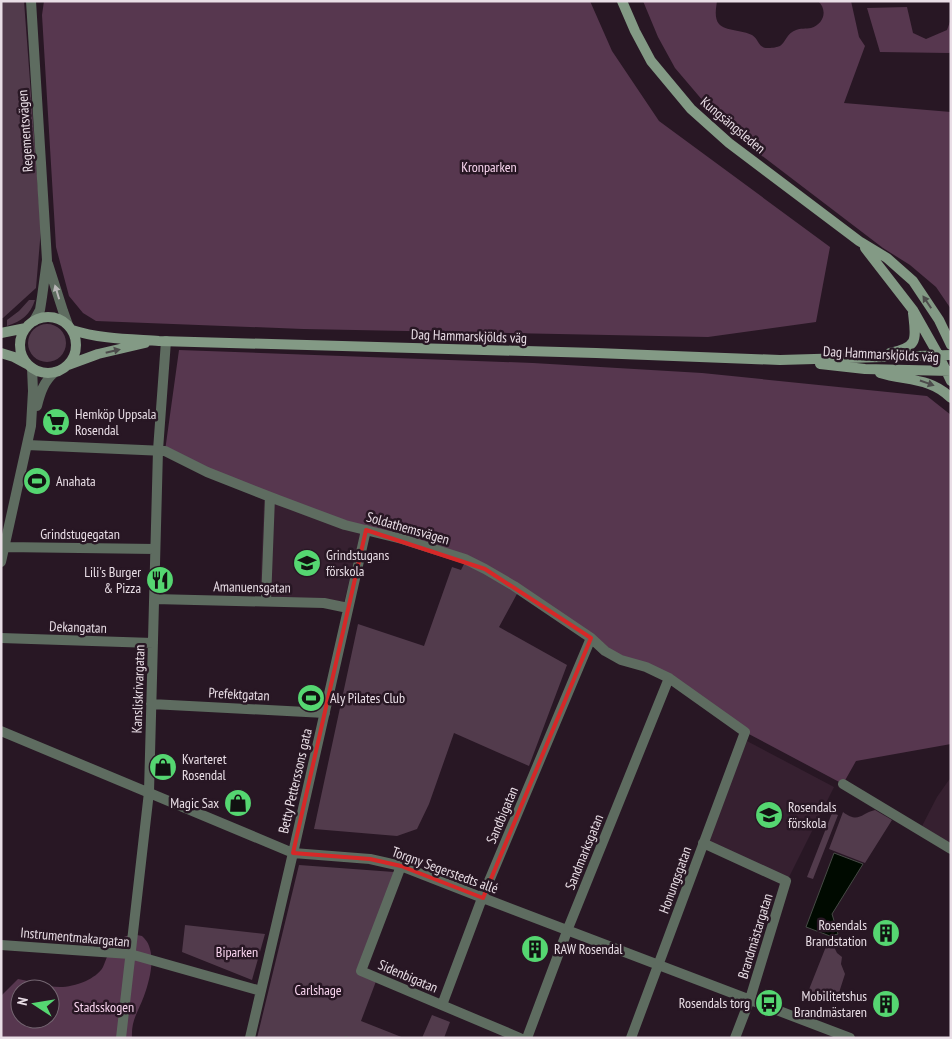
<svg xmlns="http://www.w3.org/2000/svg" width="952" height="1039" font-family="'PT Sans Narrow',sans-serif">
<style>
.built{fill:#362030}
.green{fill:#523b4c}
.forest{fill:#57374f;fill-rule:evenodd}
.water{fill:#000a00;stroke:#464a45}
.lines{fill:none;stroke-linecap:round;stroke-linejoin:round}
.stream{stroke:#464a45;stroke-width:2.5}
.minor{stroke:#5e6c60;stroke-width:10}
.secondary{stroke:#839a85;stroke-width:10}
.oneway{fill:#b8b6b7}
.oneway2{fill:#4c4b4b}
.marked{fill:none;stroke:#d62828;stroke-width:4;stroke-linejoin:round}
.labels{text-anchor:middle;stroke-width:5;stroke-linejoin:round;paint-order:stroke}
.street-label{font-size:14px;fill:#e9dee6;stroke:#281724}
.park-label{font-size:14px;fill:#f9d5ef;stroke:#281724}
.poi-label{font-size:14px;fill:#e9dee6;stroke:#281724;text-anchor:start}
</style>
<rect width="100%" height="100%" fill="#281724"/>
<path class="built" d="M264 500 361 532 342 611 260 593Z
M747 741 834 787 788 879 707 842Z
M951 777V850L920 830 937 797Z"/>
<path class="green" d="M1 1H24L41 229 36 288 3 318H1Z
M29 300H35C30 315 22 321 7 326V320L19 311Z
M28 343a19 19 0 1 1 38 0a19 19 0 1 1-38 0Z
M465 562 518 592 499 627 567 665 529 766 454 733 429 804 417 829 397 836 314 829 358 624 424 646 452 567 461 570Z
M875 810 892 820 865 863 829 849 843 812C859 824 861 813 875 810Z
M832 813 838 815 813 879 807 877Z
M299 865 394 872 360 968 378 976 361 1021 404 1038H257Z
M185 925 265 934 252 980 182 952Z
M837 937 838 939 833 945 837 953 842 957 841 964 845 974 836 1002 808 992 829 939Z
M432 1015 450 1022 444 1038H422Z"/>
<path class="forest" d="M44 1H590L612 51 659 121 830 247 816 322 708 337 303 329 96 321 83 313 69 296 56 247 42 15Z
M643 1H717C716 8 714 18 719 24 725 31 743 30 752 35 759 39 758 49 769 48 772 48 778 47 780 46 785 43 787 33 796 30 800 28 806 29 811 28 824 24 828 10 818 1H851L859 37 865 46 844 103 951 112V309L936 287 910 265 883 248 753 149 715 115 675 68 658 37Z
M907 7 913 33 926 39 947 30 951 19V52L949 53 880 52 867 8Z
M179 350 533 363 702 373 927 396 951 415V744L856 761 843 784 745 732 669 678 621 660 485 569 346 523 165 451Z
M132 934 142 936C145 939 148 942 149 946 155 961 149 982 144 996 138 1012 131 1020 132 1038H1V996L18 979C45 984 58 993 86 981 92 978 100 973 103 967 107 958 110 946 118 940 121 937 128 936 132 934ZM20 989H50V1019H20Z"/>
<path class="water" d="M834 853 863 864 832 914 838 934 830 936 806 927Z"/>
<g class="lines">
<path class="stream" d="M346 1037 347 1038"/>
<path class="minor" d="M31 1 47 260 42 297 40 310 34 321
M48 264 63 311 68 325
M37 406C40 393 44 381 55 372
M27 445 165 451 207 472 278 500 345 525 402 539 465 559 485 569 514 586 591 638 605 651 621 660 646 667 669 678 745 732 631 1038
M4 547 155 549
M1 562 31 426 33 391 32 368
M154 599 324 603 348 608
M266 601 270 497
M1 638 153 643
M151 704 325 713
M1 731 293 853 370 859 401 866 483 898 850 1038
M843 784 951 849
M703 843 786 881 750 999 735 1038
M401 866 361 971 520 1038
M1 945 130 954 261 991
M442 1005 484 893 591 638
M121 1038 149 792 158 450 166 341
M250 1038 293 853 366 530
M527 1038 569 926 669 678"/>
<path class="secondary" d="M622 1 635 31 651 61 691 109 729 143 859 241 887 258 913 281 939 320 951 345
M865 248 913 310 939 356 951 381
M20 345a28 28 0 1 1 56 0a28 28 0 1 1-56 0Z
M72 330C100 339 129 339 159 341L596 353 780 360 951 355
M1 333 26 328
M1 353 14 357 27 364
M890 353C919 347 916 339 913 313
M820 364 865 369 951 371
M68 365 98 354 145 343
M880 373C906 381 930 377 951 398"/>
</g>
<defs><path id="oneway-solid" d="M-6-.8H1V-3.2L6.5 0L1 3.2V.8H-6Z" transform="scale(1.25)"/></defs>
<use class="oneway" href="#oneway-solid" transform="translate(57 292) rotate(-107)"/>
<g class="oneway2">
<use href="#oneway-solid" transform="translate(927 302) rotate(-124)"/>
<use href="#oneway-solid" transform="translate(113 351) rotate(-13)"/>
<use href="#oneway-solid" transform="translate(927 383) rotate(19)"/>
</g>
<path class="marked" d="M366 530 485 569 591 638 483 898 401 866 370 859 293 853Z"/>
<defs>
<g id="supermarket-disc" transform="scale(1.4375)"><circle r="9.5" fill="#55d671" stroke="#281724"/><path d="M-6-5.5h2.5l.6 2H6L4.5 2H-2.5L-4.4-4H-6ZM-1.5 3.2a1.3 1.3 0 1 0 .1 0ZM3 3.2a1.3 1.3 0 1 0 .1 0Z" fill="#111"/></g>
<g id="stadium-disc" transform="scale(1.4375)"><circle r="9.5" fill="#55d671" stroke="#281724"/><path d="M0-5a6.5 5 0 1 0 0 10a6.5 5 0 1 0 0-10ZM-3.5-1.8h7v3.6h-7Z" fill="#111"/></g>
<g id="school-disc" transform="scale(1.4375)"><circle r="9.5" fill="#55d671" stroke="#281724"/><path d="M0-5L7-2L0 1L-7-2ZM-4 1L0 2.5L4 1V4Q0 6-4 4Z" fill="#111"/></g>
<g id="restaurant-disc" transform="scale(1.4375)"><circle r="9.5" fill="#55d671" stroke="#281724"/><path d="M-5-6h1v4h1v-4h1v4h1v-4h1v5L-1.5 .5V6h-2V.5L-5-1ZM5-6V6H3V1.5H1.5Q1.5-4 5-6Z" fill="#111"/></g>
<g id="shop-disc" transform="scale(1.4375)"><circle r="9.5" fill="#55d671" stroke="#281724"/><path d="M-5-2.5h2.3a2.7 3.5 0 0 1 5.4 0H5L5.5 6h-11ZM-1.5-2.5h3a1.5 2.3 0 0 0-3 0Z" fill="#111"/></g>
<g id="building-disc" transform="scale(1.4375)"><circle r="9.5" fill="#55d671" stroke="#281724"/><path d="M-4-6H4V6H1V3H-1V6H-4ZM-2.5-4.3h1.7v1.8h-1.7ZM.8-4.3h1.7v1.8H.8ZM-2.5-1h1.7V.8h-1.7ZM.8-1h1.7V.8H.8Z" fill="#111"/></g>
<g id="bus-disc" transform="scale(1.4375)"><circle r="9.5" fill="#55d671" stroke="#281724"/><path d="M-5-6H5V4H4V6H2V4H-2V6H-4V4H-5ZM-3.5-4V0h7V-4ZM-3.5 1.2v1.5H-2V1.2ZM2 1.2v1.5H3.5V1.2Z" fill="#111"/></g>
</defs>
<g fill-rule="evenodd">
<use href="#supermarket-disc" x="56" y="422"/>
<use href="#stadium-disc" x="37" y="481"/>
<use href="#school-disc" x="307" y="563"/>
<use href="#restaurant-disc" x="160" y="580"/>
<use href="#stadium-disc" x="311" y="698"/>
<use href="#shop-disc" x="163" y="767"/>
<use href="#shop-disc" x="238" y="803"/>
<use href="#school-disc" x="769" y="815"/>
<use href="#building-disc" x="886" y="933"/>
<use href="#building-disc" x="535" y="949"/>
<use href="#bus-disc" x="769" y="1003"/>
<use href="#building-disc" x="886" y="1004"/>
</g>
<g class="labels">
<g class="street-label">
<text transform="translate(733 125) rotate(40)" y="5">Kungsängsleden</text>
<text transform="translate(25 131) rotate(-94)" y="5">Regementsvägen</text>
<text transform="translate(469 336) rotate(2)" y="5">Dag Hammarskjölds väg</text>
<text transform="translate(881 354) rotate(3)" y="5">Dag Hammarskjölds väg</text>
<text transform="translate(408 528) rotate(16)" y="5">Soldathemsvägen</text>
<text x="80" y="539">Grindstugegatan</text>
<text transform="translate(252 587) rotate(1)" y="5">Amanuensgatan</text>
<text transform="translate(78 627) rotate(2)" y="5">Dekangatan</text>
<text transform="translate(138 689) rotate(-88)" y="5">Kansliskrivargatan</text>
<text transform="translate(239 694) rotate(3)" y="5">Prefektgatan</text>
<text transform="translate(295 781) rotate(-77)" y="5">Betty Petterssons gata</text>
<text transform="translate(502 815) rotate(-67)" y="5">Sandbigatan</text>
<text transform="translate(584 852) rotate(-68)" y="5">Sandmarksgatan</text>
<text transform="translate(445 870) rotate(20)" y="5">Torgny Segerstedts allé</text>
<text transform="translate(675 880) rotate(-70)" y="5">Honungsgatan</text>
<text transform="translate(755 936) rotate(-73)" y="5">Brandmästargatan</text>
<text transform="translate(75 937) rotate(5)" y="5">Instrumentmakargatan</text>
<text transform="translate(408 976) rotate(23)" y="5">Sidenbigatan</text>
</g>
<g class="park-label">
<text x="489" y="172">Kronparken</text>
<text x="237" y="957">Biparken</text>
<text x="318" y="995">Carlshage</text>
<text x="104" y="1012">Stadsskogen</text>
</g>
<g class="poi-label">
<text x="75" y="419">Hemköp Uppsala<tspan x="75" dy="16">Rosendal</tspan></text>
<text x="56" y="486">Anahata</text>
<text x="326" y="560">Grindstugans<tspan x="326" dy="16">förskola</tspan></text>
<text x="141" y="577" text-anchor="end">Lili's Burger<tspan x="141" dy="16">&amp; Pizza</tspan></text>
<text x="330" y="703">Aly Pilates Club</text>
<text x="182" y="764">Kvarteret<tspan x="182" dy="16">Rosendal</tspan></text>
<text x="219" y="808" text-anchor="end">Magic Sax</text>
<text x="788" y="812">Rosendals<tspan x="788" dy="16">förskola</tspan></text>
<text x="867" y="930" text-anchor="end">Rosendals<tspan x="867" dy="16">Brandstation</tspan></text>
<text x="554" y="954">RAW Rosendal</text>
<text x="867" y="1001" text-anchor="end">Mobilitetshus<tspan x="867" dy="16">Brandmästaren</tspan></text>
<text x="750" y="1008" text-anchor="end">Rosendals torg</text>
</g>
</g>
<rect width="952" height="1039" fill="none" stroke="#e9dee6" stroke-width="5"/>
<g transform="translate(35 1004) rotate(282)"><circle r="24" fill="#281724" stroke="#756772"/>
<path d="M0-4L9 19L0 12L-9 19Z" fill="#55d671"/>
<text y="-8" font-size="14" font-weight="bold" text-anchor="middle" fill="#e9dee6">N</text>
</g>
</svg>
